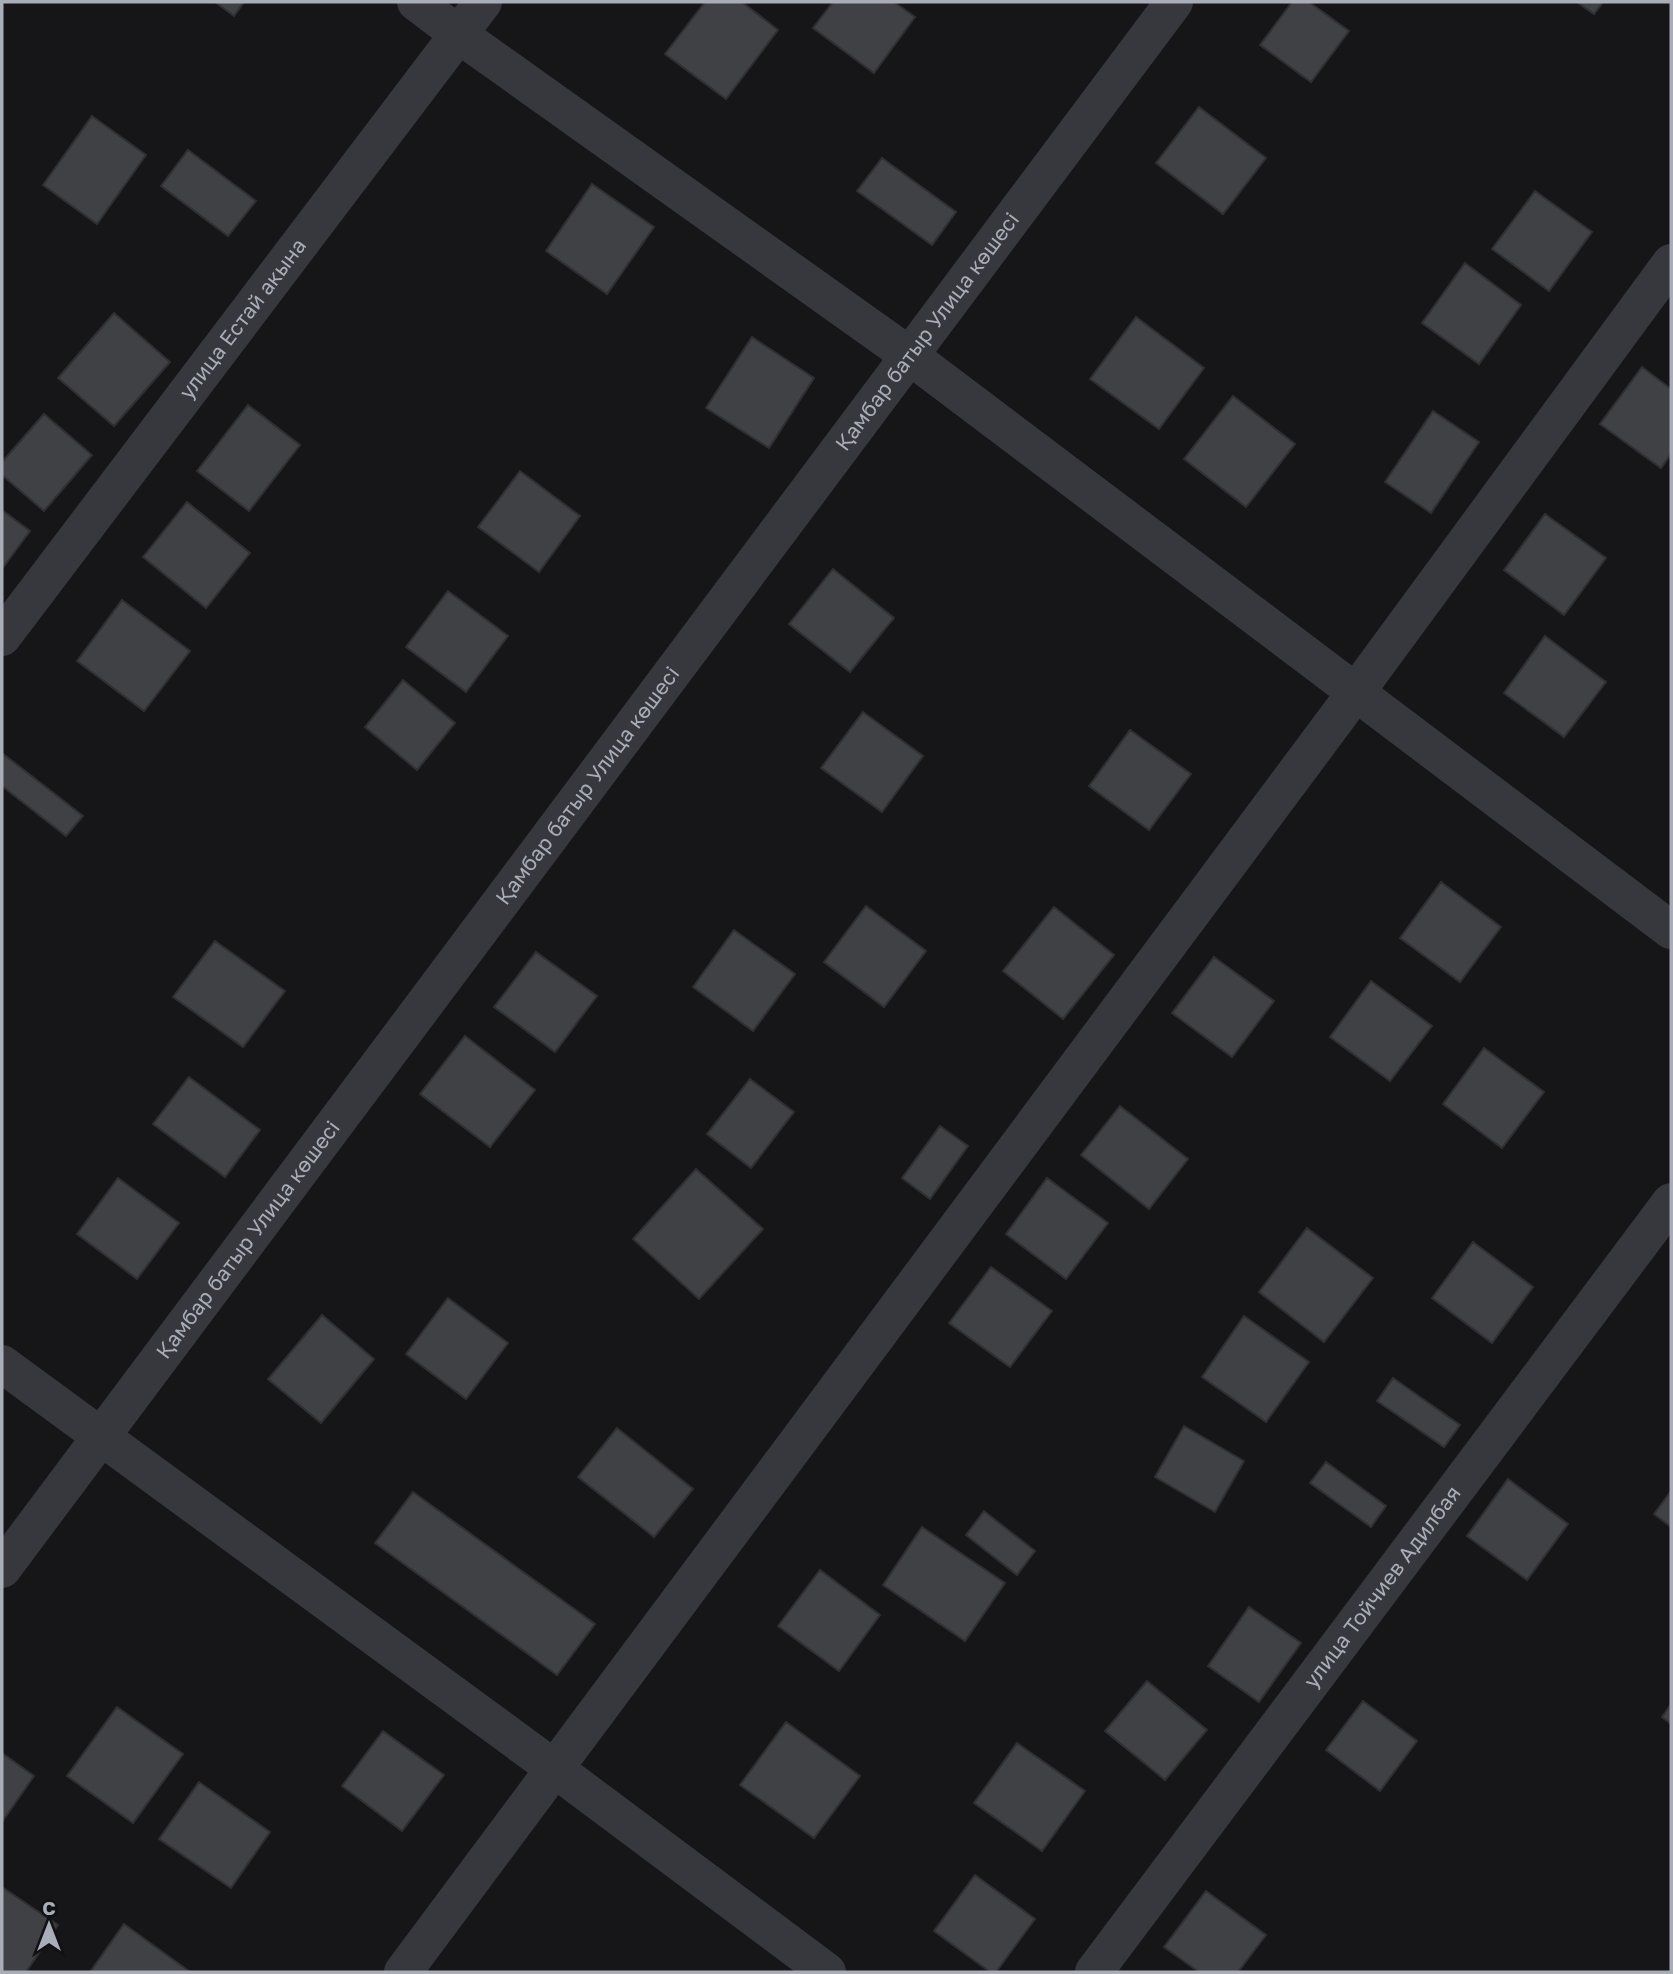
<svg xmlns="http://www.w3.org/2000/svg" width="1673" height="1974" font-family="'Golos Text',sans-serif">
<style>
.building{fill:#404145;stroke:#303034;stroke-width:2}
.lines{fill:none;stroke-linecap:round;stroke-linejoin:round}
.minor{stroke:#37383d;stroke-width:38}
.labels{text-anchor:middle;stroke-width:5;stroke-linejoin:round;paint-order:stroke}
.street-label{font-size:21px;fill:#a8adb8;stroke:#111113}
</style>
<rect width="100%" height="100%" fill="#161618"/>
<path class="building" d="M215 2H244L234 16Z
M705 2H742L778 30 726 99 665 54Z
M833 2H894L915 17 874 73 813 28Z
M1292 2H1309L1349 31 1311 82 1260 45Z
M1577 2H1603L1594 14Z
M1199 107 1266 158 1223 214 1156 163Z
M92 116 146 155 97 224 43 185Z
M188 150 256 201 228 236 161 186Z
M882 158 956 212 932 245 857 191Z
M592 184 654 227 607 294 546 251Z
M1535 191 1592 232 1549 291 1492 249Z
M1465 263 1521 305 1479 364 1422 323Z
M114 313 170 362 114 426 58 378Z
M1136 317 1204 368 1159 429 1090 379Z
M752 337 814 378 769 448 706 408Z
M1642 367 1671 389V454L1661 468 1600 424Z
M1233 396 1295 444 1246 507 1184 459Z
M248 405 300 445 249 511 197 471Z
M1433 411 1479 442 1431 513 1385 482Z
M44 414 92 455 44 511 2 475V462Z
M520 471 580 516 539 572 478 527Z
M187 502 250 553 206 608 143 557Z
M2 510 30 531 2 569Z
M1545 514 1606 558 1564 615 1504 570Z
M833 569 894 618 850 672 789 624Z
M448 591 508 636 466 692 406 647Z
M122 600 190 651 144 711 77 661Z
M1545 636 1606 682 1564 737 1504 693Z
M403 680 455 723 417 770 365 727Z
M863 712 923 756 882 812 821 768Z
M1130 730 1191 774 1149 830 1089 786Z
M2 753 83 816 66 836 2 786Z
M1441 882 1501 927 1460 982 1400 938Z
M866 906 926 951 884 1007 824 962Z
M1054 907 1114 955 1063 1019 1003 971Z
M734 930 795 974 753 1031 693 987Z
M215 941 285 991 243 1047 173 997Z
M536 952 597 996 555 1052 494 1007Z
M1214 957 1274 1001 1232 1057 1172 1013Z
M1371 981 1432 1026 1390 1081 1330 1037Z
M465 1036 535 1090 490 1147 420 1094Z
M1484 1048 1544 1092 1502 1148 1443 1104Z
M189 1077 260 1130 225 1177 153 1124Z
M750 1079 794 1112 751 1168 707 1134Z
M1120 1106 1188 1159 1149 1209 1081 1155Z
M940 1126 968 1146 930 1199 902 1178Z
M696 1169 763 1229 699 1299 633 1239Z
M118 1178 179 1223 137 1279 77 1234Z
M1047 1178 1108 1223 1066 1279 1006 1234Z
M1307 1228 1373 1278 1324 1342 1259 1292Z
M1473 1242 1533 1287 1492 1343 1432 1298Z
M991 1267 1052 1311 1010 1367 949 1323Z
M448 1298 508 1343 466 1399 406 1354Z
M322 1315 374 1359 321 1423 268 1379Z
M1244 1316 1309 1362 1266 1422 1202 1377Z
M1393 1378 1460 1425 1444 1447 1377 1401Z
M1184 1426 1244 1461 1215 1512 1155 1477Z
M617 1428 693 1489 654 1537 578 1477Z
M1326 1462 1386 1506 1371 1527 1310 1483Z
M1508 1479 1568 1524 1527 1580 1467 1536Z
M1671 1491V1527L1654 1514Z
M413 1492 595 1624 557 1675 375 1543Z
M984 1511 1035 1551 1017 1575 966 1535Z
M922 1527 1005 1583 965 1641 883 1585Z
M820 1570 880 1615 839 1671 778 1626Z
M1249 1607 1301 1643 1259 1702 1208 1666Z
M1147 1681 1207 1730 1165 1780 1105 1731Z
M1363 1701 1417 1741 1380 1791 1326 1750Z
M1671 1704V1724L1662 1717Z
M117 1707 183 1754 133 1823 67 1776Z
M786 1722 860 1776 814 1838 740 1785Z
M383 1731 444 1775 402 1831 342 1786Z
M1017 1743 1085 1791 1042 1851 974 1803Z
M2 1753 34 1776 2 1822Z
M199 1782 270 1832 231 1888 159 1839Z
M975 1875 1035 1919 996 1972H990L934 1931Z
M2 1887 58 1925 26 1972H2Z
M1206 1891 1266 1935 1238 1972H1199L1164 1947Z
M124 1924 189 1971 188 1972H90Z"/>
<g class="lines">
<g class="minor">
<path d="M416 2 458 34 910 356 1671 930"/>
<path id="s1" d="M2 637 483 2"/>
<path d="M2 1364 555 1769 827 1972"/>
<path id="s2" d="M2 1569 1174 2"/>
<path d="M403 1972 1356 692 1671 263"/>
<path id="s3" d="M1094 1972 1671 1202"/>
</g>
</g>
<g class="labels">
<g class="street-label">
<text dy="7" stroke="none"><textPath href="#s1" startOffset="399">улица Естай акына</textPath></text>
<text dy="7" stroke="none"><textPath href="#s2" startOffset="1545">Қамбар батыр Улица көшесі</textPath></text>
<text dy="7" stroke="none"><textPath href="#s2" startOffset="978">Қамбар батыр Улица көшесі</textPath></text>
<text dy="7" stroke="none"><textPath href="#s2" startOffset="411">Қамбар батыр Улица көшесі</textPath></text>
<text dy="7" stroke="none"><textPath href="#s3" startOffset="481">улица Тойчиев Адилбая</textPath></text>
</g>
</g>
<rect width="1673" height="1974" fill="none" stroke="#a8adb8" stroke-width="7"/>
<g transform="translate(49 1925)" stroke="#111113" stroke-width="5" paint-order="stroke">
<path d="M0-5L12 26L0 18L-12 26Z" fill="#a8adb8"/>
<text y="-10" font-size="19" font-weight="bold" text-anchor="middle" fill="#a8adb8">С</text>
</g>
</svg>
